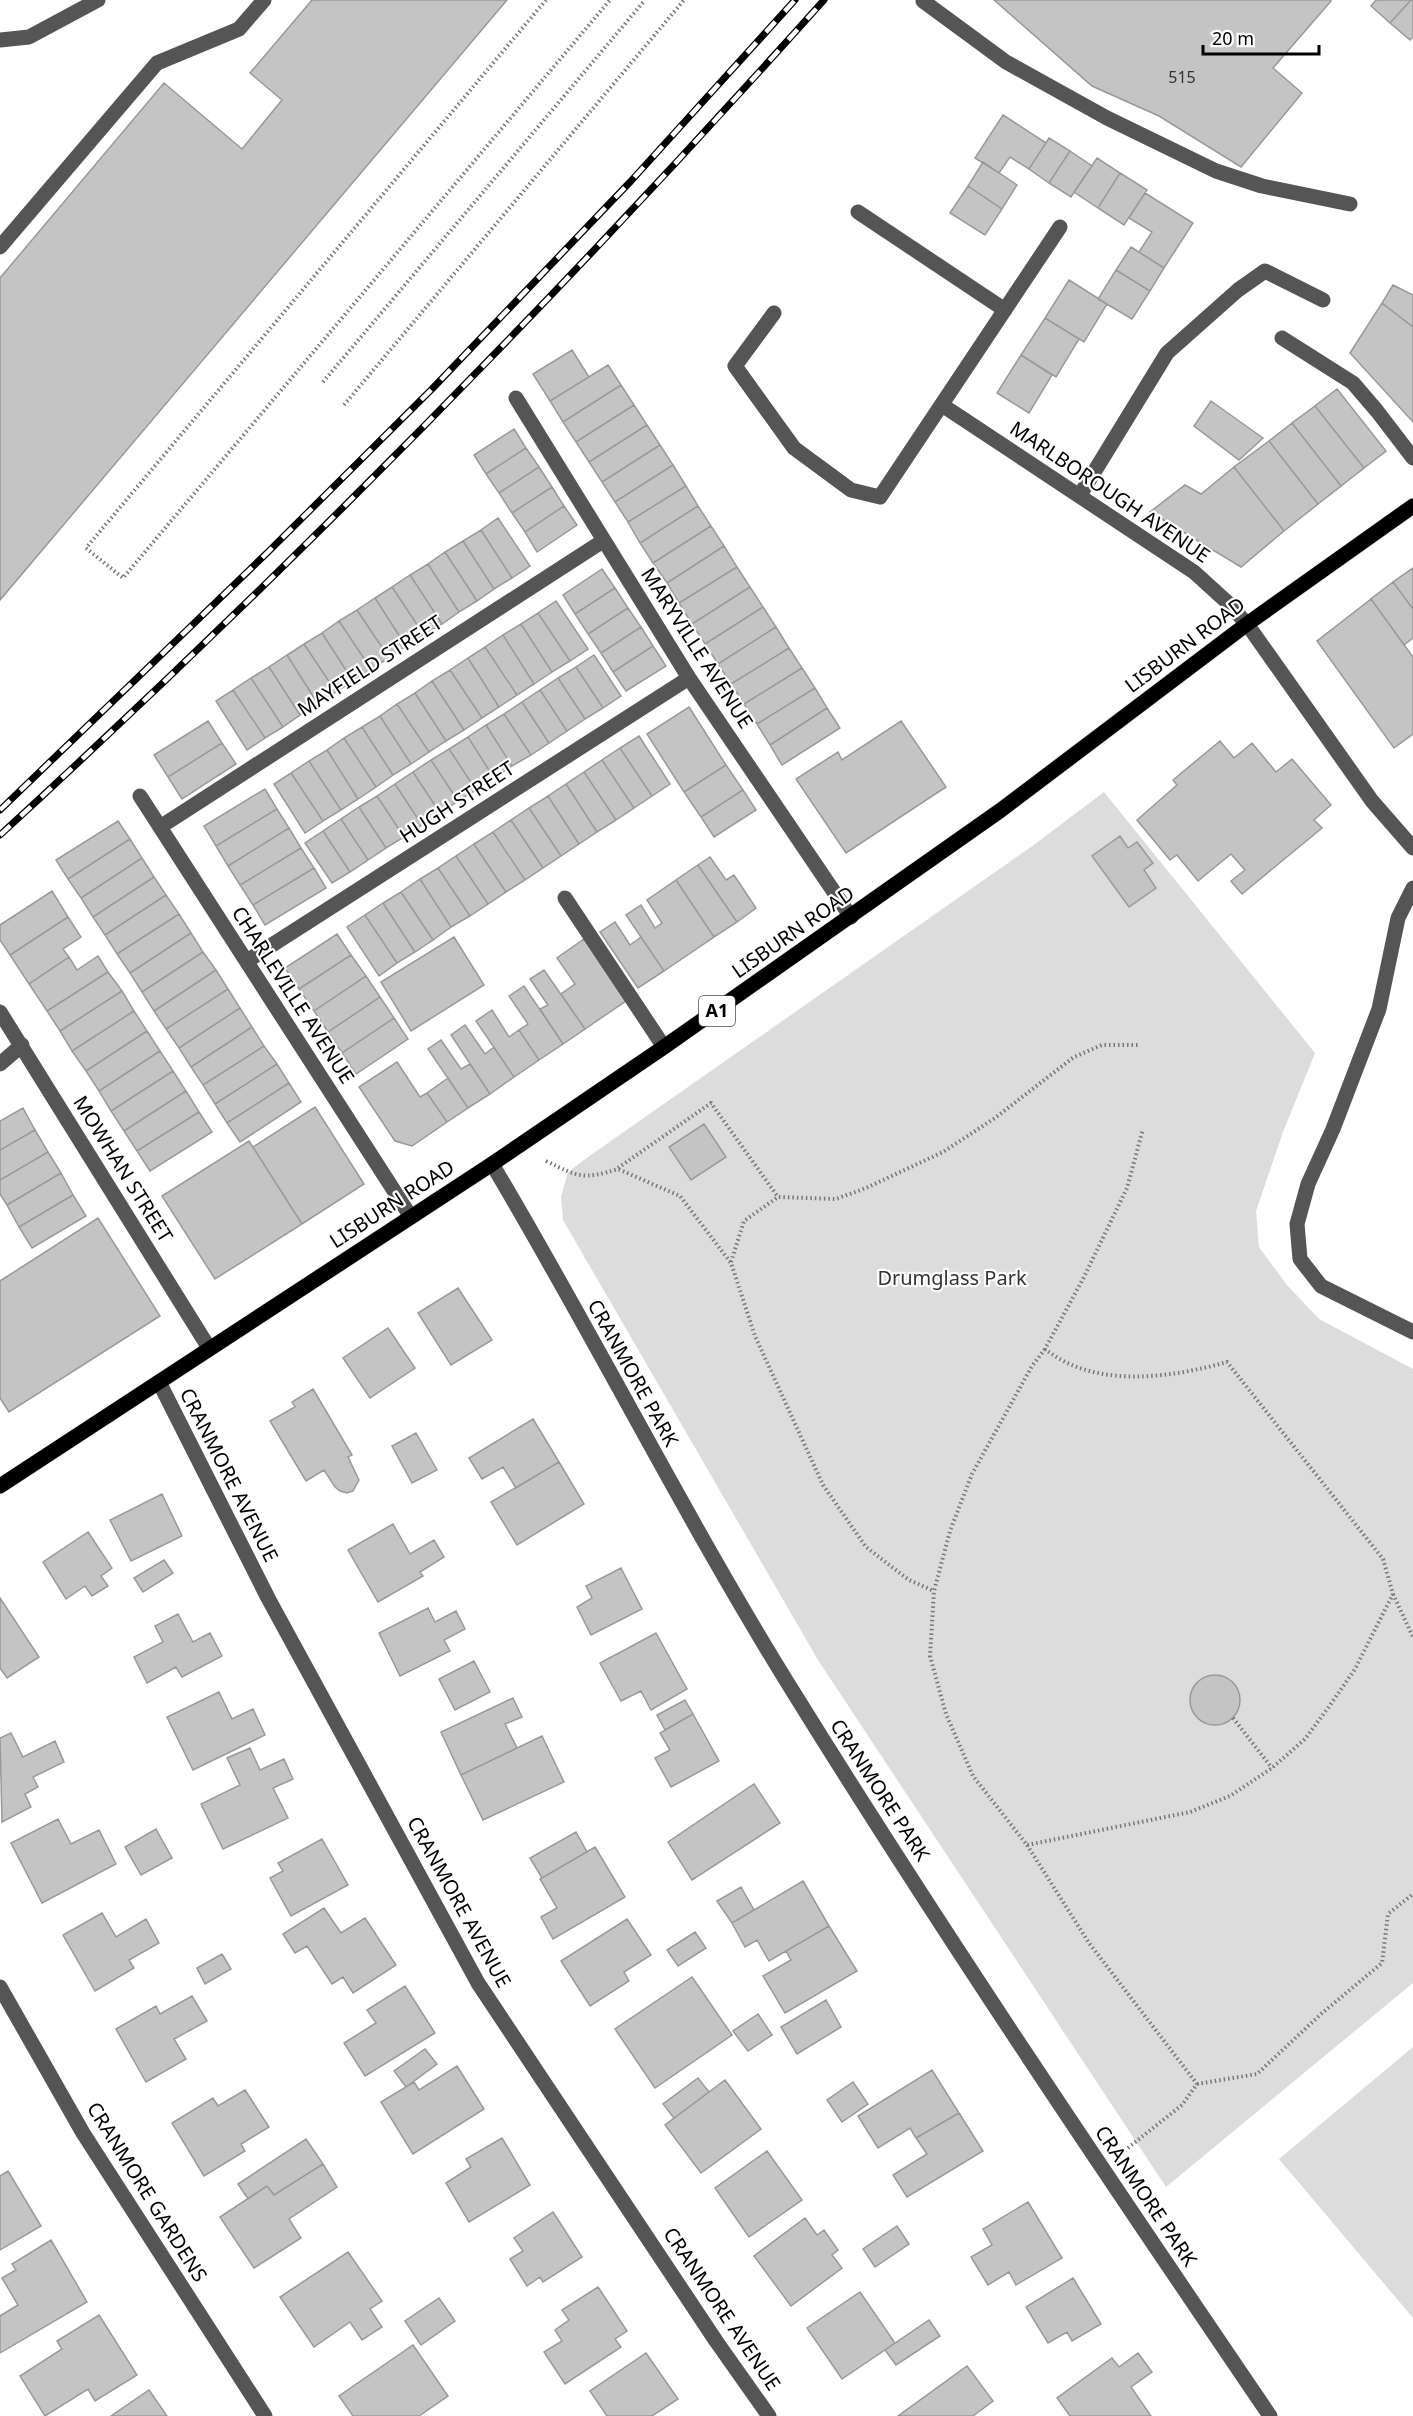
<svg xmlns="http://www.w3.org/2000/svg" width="1413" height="2416" font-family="'Noto Sans',sans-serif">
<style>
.green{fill:#dcdcdc}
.building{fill:#c4c4c4;stroke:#999;stroke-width:1.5}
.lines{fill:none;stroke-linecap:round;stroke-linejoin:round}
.major-casing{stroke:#dbdbdb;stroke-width:16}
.path{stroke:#777;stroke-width:4;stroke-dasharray:1.5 3;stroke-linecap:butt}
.minor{stroke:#555;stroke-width:15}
.major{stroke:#000;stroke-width:15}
.rail-casing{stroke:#000;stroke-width:7}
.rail{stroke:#fff;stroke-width:4.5;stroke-dasharray:14;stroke-linecap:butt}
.labels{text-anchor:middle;stroke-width:4.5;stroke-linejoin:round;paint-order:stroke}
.number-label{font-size:16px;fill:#313131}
.shield{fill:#fff;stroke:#4c4c4c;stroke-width:1.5}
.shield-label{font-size:18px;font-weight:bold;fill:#000}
.street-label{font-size:20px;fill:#000;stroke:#fff}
.park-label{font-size:20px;fill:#333;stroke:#fff}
</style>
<rect width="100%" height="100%" fill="#fff"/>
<path class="green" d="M1104 792 1315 1053 1283 1132 1256 1211 1259 1247 1287 1285 1319 1319 1413 1369V1983L1166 2187 818 1660 563 1220 561 1197 568 1172 588 1157 1031 847Z
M1413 2047V2318L1279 2159Z"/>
<path class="building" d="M312 0H507L0 600V278L164 83 242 149 282 100 250 73Z
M994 0H1330L1331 1 1273 68 1302 93 1241 167 1159 116 1092 86Z
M1376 0H1411L1390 23 1371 6Z
M1411 0H1413V37L1410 40 1390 23Z
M1003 115 1046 143 1029 169 1010 157 999 173 975 158Z
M1049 138 1070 151 1049 183 1029 169Z
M1070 151 1092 166 1071 197 1049 183Z
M1097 158 1120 173 1098 208 1074 192Z
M983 162 1017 185 1002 209 968 186Z
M1120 173 1147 190 1124 225 1098 208Z
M968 186 1002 209 985 235 950 213Z
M1145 193 1193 223 1164 268 1139 252 1152 232 1129 218Z
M1131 247 1164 268 1150 291 1116 270Z
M1116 270 1150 291 1132 319 1098 299Z
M1069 280 1107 304 1084 342 1045 318Z
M1393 285 1413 295V327L1382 303Z
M1382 303 1413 327V422L1350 353Z
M1045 318 1079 339 1056 377 1021 355Z
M572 350 589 377 550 401 533 374Z
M1021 355 1052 375 1029 413 997 393Z
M608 365 621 385 563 422 550 401Z
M621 385 634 405 576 442 563 422Z
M1337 389 1386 451 1364 468 1315 406Z
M1211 401 1263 438 1239 460 1194 426Z
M634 405 647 425 589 462 576 442Z
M1315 406 1364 468 1341 486 1292 423Z
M1292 423 1341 486 1318 504 1269 441Z
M647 425 660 445 602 482 589 462Z
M514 429 526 448 486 474 474 455Z
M1269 441 1318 504 1284 531 1234 467Z
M660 445 673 465 615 502 602 482Z
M526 448 539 467 499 493 486 474Z
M673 465 686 486 628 522 615 502Z
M539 467 552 487 512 513 499 493Z
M1234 467 1284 531 1241 567 1150 512 1185 485 1201 494Z
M686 486 698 506 640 543 628 522Z
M552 487 564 506 525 532 512 513Z
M564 506 577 525 537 552 525 532Z
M698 506 711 526 653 563 640 543Z
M498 518 530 566 512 578 481 530Z
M711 526 724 546 667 583 653 563Z
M481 530 512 578 494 589 463 541Z
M463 541 494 589 477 601 445 552Z
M724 546 737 567 679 603 667 583Z
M445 552 477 601 459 612 428 564Z
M428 564 459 612 442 624 410 575Z
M737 567 750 587 692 624 679 603Z
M1413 568V609L1393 582Z
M602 569 615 588 575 614 563 595Z
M410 575 442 624 424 635 392 587Z
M1393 582 1413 609V638L1404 645 1371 599Z
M392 587 424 635 406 646 375 598Z
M750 587 763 607 705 644 692 624Z
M615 588 628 608 588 634 575 614Z
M375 598 406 646 389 658 357 610Z
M1371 599 1413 657V734L1394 748 1317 641Z
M556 601 588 649 570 661 538 613Z
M763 607 776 627 718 664 705 644Z
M628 608 641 627 601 653 588 634Z
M357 610 389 658 371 669 339 621Z
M538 613 570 661 552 672 521 624Z
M339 621 371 669 353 681 322 633Z
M521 624 552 672 534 684 503 635Z
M641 627 653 646 613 672 601 653Z
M776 627 789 648 731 684 718 664Z
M322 633 353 681 336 692 304 644Z
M503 635 534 684 517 695 485 647Z
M304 644 336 692 318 704 287 655Z
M653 646 666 666 626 691 613 672Z
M485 647 517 695 499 707 468 658Z
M789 648 802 668 744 704 731 684Z
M287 655 318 704 300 715 269 667Z
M594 655 621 696 603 708 576 667Z
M468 658 499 707 482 718 450 670Z
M269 667 300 715 283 727 251 678Z
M576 667 603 708 585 719 558 678Z
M802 668 815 688 757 724 744 704Z
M450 670 482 718 464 730 432 681Z
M251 678 283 727 265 738 233 690Z
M558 678 585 719 567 731 540 690Z
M432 681 464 730 446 741 415 693Z
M815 688 827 708 770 745 757 724Z
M233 690 265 738 247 750 216 701Z
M540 690 567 731 549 743 522 702Z
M415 693 446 741 429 752 397 704Z
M522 702 549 743 531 755 504 714Z
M397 704 429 752 411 764 380 716Z
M689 707 726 765 684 792 647 734Z
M827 708 840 728 782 765 770 745Z
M504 714 531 755 512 766 486 725Z
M380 716 411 764 393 775 362 727Z
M208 721 222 743 168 777 154 755Z
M901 721 946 787 846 853 796 779 838 752 842 760Z
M486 725 512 766 494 778 468 737Z
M362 727 393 775 376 787 344 738Z
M639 736 670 784 652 796 620 748Z
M468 737 494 778 476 790 449 749Z
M344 738 376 787 358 799 327 750Z
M1220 741 1234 758 1252 743 1276 772 1292 759 1331 805 1314 820 1322 828 1242 894 1231 881 1245 870 1231 854 1198 881 1177 855 1170 860 1137 820 1177 785 1173 780Z
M222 743 236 764 182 799 168 777Z
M620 748 652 796 634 808 602 760Z
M449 749 476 790 458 801 431 760Z
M327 750 358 799 341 810 309 761Z
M431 760 458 801 440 813 413 772Z
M602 760 634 808 616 820 584 772Z
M309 761 341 810 323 821 291 773Z
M726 765 743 790 701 817 684 792Z
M413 772 440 813 422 825 395 784Z
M584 772 616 820 597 832 566 784Z
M291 773 323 821 305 833 274 784Z
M395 784 422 825 404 837 377 796Z
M566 784 597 832 579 844 548 796Z
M265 789 277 809 216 846 204 826Z
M743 790 756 810 714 837 701 817Z
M377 796 404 837 386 848 359 807Z
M548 796 579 844 561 856 529 808Z
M359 807 386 848 368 860 341 819Z
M529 808 561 856 543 868 511 820Z
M277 809 289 828 228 866 216 846Z
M341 819 368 860 350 872 323 831Z
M511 820 543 868 525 880 493 832Z
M118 821 130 839 68 879 56 860Z
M289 828 301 848 240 885 228 866Z
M323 831 350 872 332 883 305 843Z
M493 832 525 880 506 892 474 844Z
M1120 836 1128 848 1137 842 1153 863 1144 870 1156 888 1129 907 1092 856Z
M130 839 142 858 81 898 68 879Z
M474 844 506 892 488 904 456 856Z
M301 848 314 868 253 905 240 885Z
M456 856 488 904 470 916 438 868Z
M710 857 726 880 734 875 756 908 737 922 698 865Z
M142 858 154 877 93 917 81 898Z
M698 865 737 922 714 937 676 880Z
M314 868 326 888 265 925 253 905Z
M438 868 470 916 451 927 420 879Z
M154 877 166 895 105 935 93 917Z
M420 879 451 927 433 940 401 892Z
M676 880 714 937 664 971 626 915 641 905 655 928 662 923 647 900Z
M52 891 68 917 10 955 0 940V925Z
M401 892 433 940 415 952 383 903Z
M166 895 179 914 117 954 105 935Z
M383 903 415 952 397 963 365 915Z
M179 914 191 933 130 973 117 954Z
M365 915 397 963 379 976 347 927Z
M68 917 81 937 63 949 69 957 29 984 10 955Z
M615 922 630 945 641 937 664 971 638 988 600 932Z
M191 933 203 952 142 992 130 973Z
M337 934 351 955 299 989 285 968Z
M454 937 484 985 411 1031 381 982Z
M584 939 626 1001 585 1029 561 994 575 984 557 958Z
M203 952 216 970 154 1011 142 992Z
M351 955 366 976 314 1011 299 989Z
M98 956 108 972 47 1011 29 984 69 957 77 970Z
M216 970 228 989 166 1029 154 1011Z
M544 970 585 1029 563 1044 540 1009 548 1005 530 979Z
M108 972 122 991 60 1031 47 1011Z
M366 976 380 997 328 1032 314 1011Z
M524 986 563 1044 539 1060 519 1030 528 1024 509 996Z
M228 989 240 1008 179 1048 166 1029Z
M122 991 134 1011 72 1051 60 1031Z
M380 997 394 1018 342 1053 328 1032Z
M240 1008 252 1027 191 1067 179 1048Z
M492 1010 509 1037 519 1030 539 1060 514 1077 476 1021Z
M134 1011 147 1031 86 1071 72 1051Z
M394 1018 408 1039 356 1074 342 1053Z
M465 1025 485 1054 494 1047 514 1077 490 1094 451 1035Z
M252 1027 264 1046 203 1085 191 1067Z
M147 1031 160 1051 99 1091 86 1071Z
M441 1040 461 1069 470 1064 490 1094 468 1108 428 1049Z
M264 1046 277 1064 215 1104 203 1085Z
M160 1051 173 1071 111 1111 99 1091Z
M397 1062 420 1097 427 1093 447 1122 412 1146 395 1141 359 1087Z
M277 1064 289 1083 227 1123 215 1104Z
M173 1071 186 1091 124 1131 111 1111Z
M448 1078 468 1108 447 1122 427 1093Z
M289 1083 301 1102 240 1142 227 1123Z
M186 1091 199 1112 137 1151 124 1131Z
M315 1107 364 1184 302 1224 253 1147Z
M23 1108 35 1130 0 1150V1121Z
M199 1112 212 1132 150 1171 137 1151Z
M704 1124 726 1157 691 1180 669 1147Z
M35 1130 48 1152 0 1180V1150Z
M249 1141 302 1224 215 1279 162 1196Z
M48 1152 61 1173 7 1205 0 1194V1180Z
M61 1173 73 1195 19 1227 7 1205Z
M73 1195 86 1216 32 1248 19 1227Z
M98 1218 160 1316 9 1412 0 1398V1281Z
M458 1288 492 1340 451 1365 418 1313Z
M388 1328 415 1368 370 1398 343 1358Z
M313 1389 352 1455 348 1457 359 1480 353 1491 347 1493 340 1491 335 1487 324 1470 306 1481 270 1421 295 1407 292 1402Z
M533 1419 559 1462 516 1488 503 1467 482 1479 469 1458Z
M416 1433 437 1470 412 1483 392 1446Z
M559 1462 584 1504 517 1545 491 1502Z
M162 1494 182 1536 131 1561 110 1520Z
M393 1524 410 1554 434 1540 444 1557 420 1572 423 1576 378 1602 348 1550Z
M88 1532 112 1568 101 1576 108 1586 92 1596 85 1586 66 1599 43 1562Z
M164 1560 173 1573 143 1592 134 1578Z
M621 1568 642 1609 591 1635 577 1607 592 1598 586 1586Z
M0 1598 39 1657 7 1678 0 1668Z
M428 1608 435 1622 456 1611 465 1629 444 1640 450 1651 400 1676 379 1633Z
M178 1614 193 1642 210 1633 222 1656 182 1677 176 1667 147 1683 134 1657 163 1642 155 1626Z
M656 1633 687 1689 651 1710 641 1691 621 1701 600 1663Z
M474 1661 490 1692 455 1710 439 1679Z
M1190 1700a25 25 0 1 1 50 0a25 25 0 1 1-50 0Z
M219 1692 232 1719 253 1709 265 1735 193 1770 167 1717Z
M513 1698 522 1717 505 1724 517 1748 461 1775 441 1732Z
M685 1700 693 1714 665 1730 657 1715Z
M693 1714 719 1761 671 1787 655 1758 670 1750 660 1733Z
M11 1733 23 1757 55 1741 64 1762 33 1777 38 1787 25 1794 31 1807 2 1822 0 1738Z
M542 1736 564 1782 483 1820 461 1775Z
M250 1748 260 1770 284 1759 293 1779 273 1788 288 1818 223 1849 201 1804 240 1785 227 1758Z
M754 1784 780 1823 692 1880 668 1842Z
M58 1819 71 1844 99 1830 116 1864 42 1903 11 1843Z
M156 1829 172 1858 141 1875 125 1847Z
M576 1832 587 1852 542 1878 530 1858Z
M322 1839 348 1885 291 1916 270 1878 283 1871 278 1863Z
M595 1847 625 1897 553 1939 541 1917 557 1908 540 1879Z
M803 1881 829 1926 769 1961 757 1940 745 1947 732 1923Z
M741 1887 754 1910 732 1923 717 1901Z
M324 1908 341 1933 365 1918 396 1965 353 1993 343 1977 332 1984 307 1946 295 1953 283 1934Z
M102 1913 116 1937 146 1919 159 1943 129 1960 134 1968 95 1991 63 1935Z
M627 1919 651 1955 624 1972 629 1981 590 2006 561 1961Z
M829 1926 857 1971 785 2013 763 1976 791 1960 786 1951Z
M695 1932 706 1948 678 1966 667 1950Z
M222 1954 231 1969 205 1984 197 1968Z
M692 1977 732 2035 655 2088 615 2029Z
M405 1986 435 2033 365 2076 344 2043 376 2023 367 2010Z
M192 1996 207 2021 174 2039 186 2059 146 2082 116 2029 156 2006 160 2014Z
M826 2000 841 2027 797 2054 781 2027Z
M758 2014 772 2035 748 2051 733 2031Z
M425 2049 437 2064 406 2087 394 2071Z
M457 2066 484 2109 413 2154 381 2102 414 2082 419 2090Z
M932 2070 959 2113 916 2138 910 2128 878 2148 858 2116Z
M698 2078 709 2092 674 2118 663 2104Z
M725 2080 761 2129 701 2173 665 2125Z
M853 2082 868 2104 842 2122 827 2100Z
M245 2090 269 2127 241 2144 245 2151 204 2176 172 2123 213 2098 218 2106Z
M959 2113 983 2151 907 2197 893 2175 927 2154 916 2138Z
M502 2138 530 2185 469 2222 446 2183 471 2167 466 2159Z
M306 2139 323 2164 274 2195 267 2186 248 2199 238 2184Z
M767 2151 802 2200 749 2237 715 2188Z
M323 2164 337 2187 289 2219 301 2238 254 2268 220 2217 267 2186 274 2195Z
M8 2171 41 2226 0 2250V2176Z
M1028 2202 1062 2258 1016 2285 1009 2272 988 2285 971 2257 992 2245 983 2229Z
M553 2212 582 2257 543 2282 540 2277 527 2286 510 2259 523 2251 514 2238Z
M805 2218 817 2235 824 2230 838 2250 832 2255 842 2268 791 2306 754 2256Z
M897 2226 909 2244 875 2267 863 2249Z
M51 2240 87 2302 0 2353V2316L18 2305 2 2278 16 2270 12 2264Z
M348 2252 382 2301 370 2309 382 2327 362 2340 350 2322 314 2347 280 2297Z
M1073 2278 1101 2324 1072 2341 1067 2332 1048 2343 1026 2307Z
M598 2287 627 2331 615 2339 621 2347 565 2384 544 2352 562 2341 555 2330 569 2320 562 2310Z
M860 2292 895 2343 842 2379 807 2328Z
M439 2298 455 2321 421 2345 405 2321Z
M99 2315 137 2375 95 2401 88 2389 45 2416 20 2376 62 2349 57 2341Z
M929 2320 940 2336 896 2365 885 2350Z
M413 2345 448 2396 419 2416H353L339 2396Z
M646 2353 678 2399 652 2416H607L590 2391Z
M1138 2353 1152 2372 1131 2387 1151 2416H1070L1057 2398 1112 2358 1119 2367Z
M967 2366 993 2401 973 2416H898Z
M149 2390 167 2416H111Z"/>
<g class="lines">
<g class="major-casing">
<path id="major" d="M0 1486 492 1164 664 1047 1001 810 1247 624 1413 506"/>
</g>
<path class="path" d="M546 0 86 548 123 578 610 0
M323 382 645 0
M344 405 684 0
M546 1161C579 1177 583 1180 618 1169L680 1196 731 1263 755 1336 823 1485 866 1547 909 1580 934 1591
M618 1168 711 1103 778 1197
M731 1262 744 1221 778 1197 836 1199 866 1188 943 1152 995 1118 1074 1057 1102 1045H1139
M1045 1349 1032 1366 972 1474 950 1531 934 1591 930 1656 946 1714 973 1776 1027 1845 1190 1812 1230 1796 1272 1768 1305 1739 1328 1708 1355 1669 1393 1594 1383 1559 1227 1362C1170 1378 1095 1389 1045 1349L1084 1277 1127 1188 1143 1129
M1393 1594 1413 1637
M1233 1718 1272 1768
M1027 1845 1089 1943 1197 2084 1182 2105 1124 2151
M1197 2084 1257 2074 1321 2014 1382 1963 1388 1914 1413 1894"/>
<path class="minor" d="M923 1 1006 62 1107 118 1216 171 1262 186 1350 204
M0 40 29 37 98 0
M858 212 1005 310
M0 247 157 63 239 29 264 0
M774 313 735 366 794 448 851 490 880 497 1060 227
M1282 338 1353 383 1377 411 1413 458
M516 398 689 678 851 917
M942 405 1194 572 1227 602 1247 624 1372 801 1413 848
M1080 495 1167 353 1238 290 1265 271 1323 300
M140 796 411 1217
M160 827 603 541
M1413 888 1398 918 1379 1009 1333 1129 1308 1184 1297 1224 1300 1259 1321 1286 1413 1332
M565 898 664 1047
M247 961 689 678
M0 1012 209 1348
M0 1064 22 1045
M492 1164C597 1340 688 1524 797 1698 948 1941 1109 2179 1270 2416
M159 1382 268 1598 478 1983 716 2341 769 2416
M0 1987 83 2133 265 2416"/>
<use href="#major" class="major"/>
<g class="rail-casing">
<path id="rail" d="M0 810 268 552 432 389 631 181 795 0
M0 835C288 571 563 292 824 0"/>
</g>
<use href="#rail" class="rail"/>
</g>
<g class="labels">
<g class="number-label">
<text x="1182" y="83">515</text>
</g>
<rect class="shield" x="699" y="996" width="36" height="30" rx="4.5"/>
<g class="shield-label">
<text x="717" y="1017">A1</text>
</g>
<g class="street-label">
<text transform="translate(1110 492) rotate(34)" y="7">MARLBOROUGH AVENUE</text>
<text transform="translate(1185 645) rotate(-37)" y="7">LISBURN ROAD</text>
<text transform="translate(697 648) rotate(57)" y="7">MARYVILLE AVENUE</text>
<text transform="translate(370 666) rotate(-33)" y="7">MAYFIELD STREET</text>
<text transform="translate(457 802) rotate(-33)" y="7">HUGH STREET</text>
<text transform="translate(793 932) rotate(-35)" y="7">LISBURN ROAD</text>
<text transform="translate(293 995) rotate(57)" y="7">CHARLEVILLE AVENUE</text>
<text transform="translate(123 1169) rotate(58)" y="7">MOWHAN STREET</text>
<text transform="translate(392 1204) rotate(-33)" y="7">LISBURN ROAD</text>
<text transform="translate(633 1373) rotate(61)" y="7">CRANMORE PARK</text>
<text transform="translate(229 1475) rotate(63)" y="7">CRANMORE AVENUE</text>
<text transform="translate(880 1790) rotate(57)" y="7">CRANMORE PARK</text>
<text transform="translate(459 1902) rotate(61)" y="7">CRANMORE AVENUE</text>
<text transform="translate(147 2192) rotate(58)" y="7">CRANMORE GARDENS</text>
<text transform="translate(1146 2196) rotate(56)" y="7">CRANMORE PARK</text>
<text transform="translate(722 2309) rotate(56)" y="7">CRANMORE AVENUE</text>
</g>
<g class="park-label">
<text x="952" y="1285">Drumglass Park</text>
</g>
</g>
<path d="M1203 45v9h116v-9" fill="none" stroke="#000000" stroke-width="3"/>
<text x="1212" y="45" font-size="18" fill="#000000" stroke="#ffffff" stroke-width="4.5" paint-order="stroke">20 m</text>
</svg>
